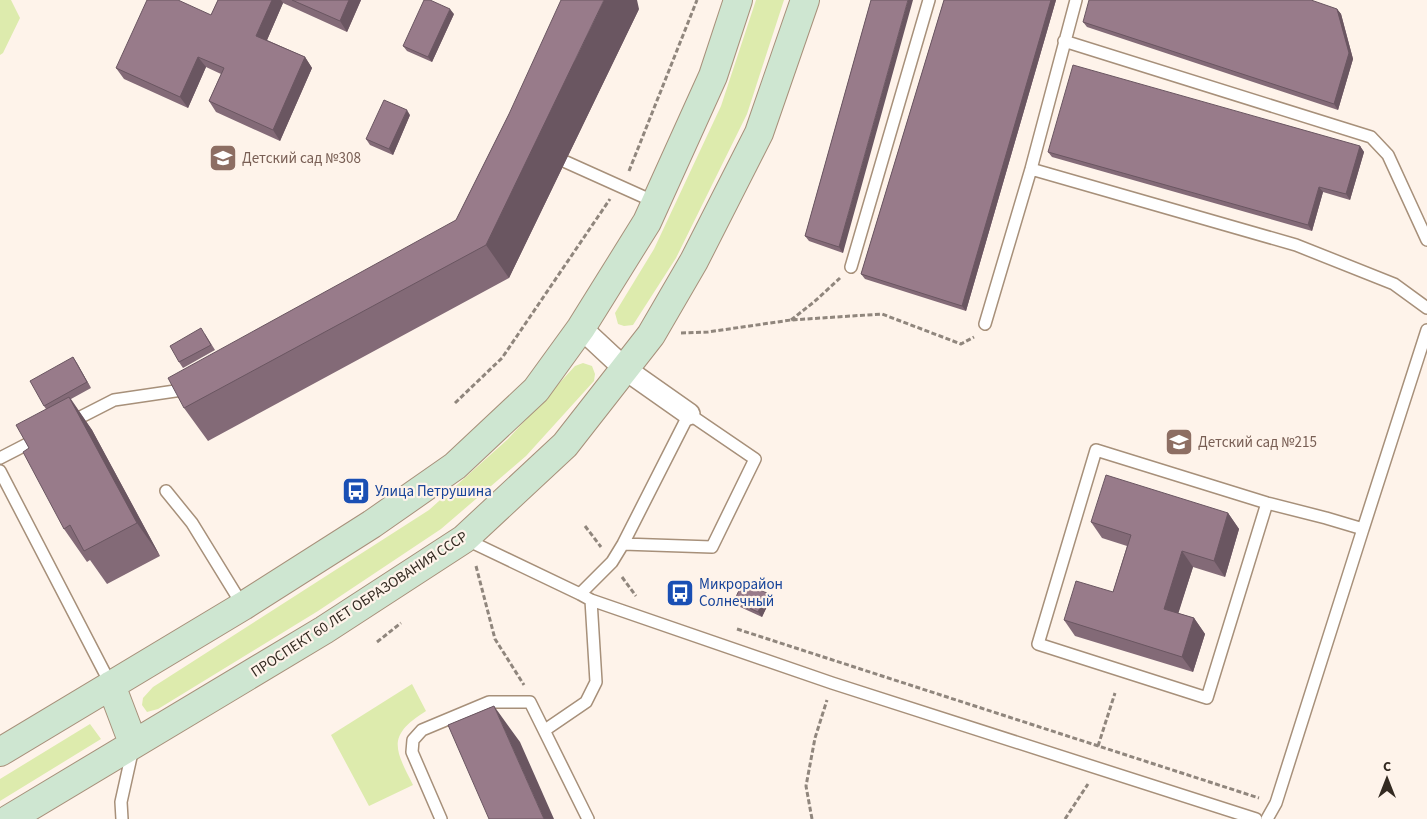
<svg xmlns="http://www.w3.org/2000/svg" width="1427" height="819" font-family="'Source Sans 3',sans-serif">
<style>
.green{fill:#ddebad}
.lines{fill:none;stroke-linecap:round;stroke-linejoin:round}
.service-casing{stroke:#a7907a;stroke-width:14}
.minor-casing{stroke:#a7907a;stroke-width:24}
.secondary-casing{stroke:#a7907a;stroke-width:30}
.path{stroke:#90867d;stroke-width:3;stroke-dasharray:5 2.5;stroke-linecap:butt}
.service{stroke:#fff;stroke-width:11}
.minor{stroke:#fff;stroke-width:21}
.secondary{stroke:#cee6d1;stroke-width:28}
.wall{fill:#836a77}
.shaded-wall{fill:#6a5661}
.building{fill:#987b8a;stroke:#6a5661}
.labels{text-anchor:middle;stroke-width:4.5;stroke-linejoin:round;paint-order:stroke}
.education-label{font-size:15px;fill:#785e54;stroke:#fef3ea;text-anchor:start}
.transit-label{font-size:15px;fill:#164399;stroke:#fef3ea;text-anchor:start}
.street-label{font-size:15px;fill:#332a21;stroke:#fef3ea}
</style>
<rect width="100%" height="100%" fill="#fef3ea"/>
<path class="green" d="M0 0H11L20 18 3 53 0 55Z
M756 0H784L747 114 676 258 633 325 624 326 618 324 615 313 654 249 721 106Z
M583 363 592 366 595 374 594 381 526 456 441 529 318 611 158 709 147 712 142 705 143 698 153 687 429 510 508 439 575 366Z
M412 684 426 711C386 736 395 749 413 785L369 806 331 735Z
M90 724 101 739 0 801V779Z"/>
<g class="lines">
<g class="service-casing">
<path id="service" d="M1064 41 1371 137 1388 155 1427 240
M566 162 655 202
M1031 169 1296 245 1394 284 1427 308
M851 267 929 0
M985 324 1031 169 1076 0
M69 423 114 400 182 390 188 386
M0 458 39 438
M0 471 111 685
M166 491 192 523 243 606
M1267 503 1207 698 1038 644 1096 450 1267 503 1326 518 1363 529 1276 803 1267 819
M1363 529 1427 330
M465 539 580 594 591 600 832 683 1256 819
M580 594 612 562 623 544 689 414 755 459 712 547 623 544
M545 730 586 702 596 682 591 600
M122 819 121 802 133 748
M441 819 412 752 413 740 422 730 489 702H530L588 819"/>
</g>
<g class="minor-casing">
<path id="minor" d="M581 328 625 369 689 414"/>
</g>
<g class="secondary-casing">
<path id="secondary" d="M111 685 133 743
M0 752 243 606 372 524 455 466 536 390 581 328 647 222 713 76 738 0
M9 819 324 630 464 539 565 445 651 335 694 261 759 133 805 0"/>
</g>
<path class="path" d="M629 171 697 0
M791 320 814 302 840 278
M681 333 708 332 791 320 882 314 961 344 974 337
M455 403 502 358 610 199
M585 526 601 547
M476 566 495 639 524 685
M622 577 636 596
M737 629 1259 798
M377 642 401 623
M1098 746 1115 693
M812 819 806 786 815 738 827 700
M1065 819 1088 784"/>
<use href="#service" class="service"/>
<use href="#minor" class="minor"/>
<use href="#secondary" class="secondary"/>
</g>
<path class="wall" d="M218 0H361L347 32 283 3 267 40 305 57 312 68 280 141 216 112 209 101 221 74 206 67 188 108 124 79 116 68 211 15Z
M871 0 843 253 809 241 805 236Z
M944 0H1056L966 311 865 279 861 274Z
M639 9 509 278 208 441 184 408 456 220 509 114Z
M1337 9 1341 14 1353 59 1338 110 1087 27 1083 22Z
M454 14 432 62 407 51 403 46Z
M410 115 393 155 370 145 366 139Z
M1360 146 1364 152 1350 200 1323 192 1312 231 1052 157 1048 152Z
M205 334 215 350 183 368 179 362Z
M73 357 91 388 71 399 92 430 160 556 107 584 90 560 87 562 64 529 29 448 46 409 44 406Z
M1228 513 1239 529 1225 577 1193 567 1178 613 1194 618 1205 634 1193 672 1075 636 1064 620 1113 592 1127 546 1102 538 1091 522Z
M771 598 762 617 738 606 734 601Z"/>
<path class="shaded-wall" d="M272 0H281L283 3 264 47 256 36Z
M349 0H361L347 32 340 21Z
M604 0H637L639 9 509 278 486 245Z
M908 0H913L843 253 839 247Z
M1051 0H1056L966 311 962 306Z
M450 9 454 14 432 62 428 57Z
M1337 9 1341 14 1353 59 1338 110 1334 104Z
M198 57 206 67 188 108 180 97Z
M305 57 312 68 280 141 273 130Z
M407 110 410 115 393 155 389 149Z
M1360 146 1364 152 1350 200 1346 194Z
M1319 187 1323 192 1312 231 1308 225Z
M73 357 77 363 91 388 87 382Z
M69 397 92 430 160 556 137 523Z
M1228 513 1239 529 1225 577 1214 561Z
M1182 551 1193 567 1175 624 1164 609Z
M767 593 771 598 762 617 758 612Z
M1194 618 1205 634 1193 672 1182 657Z
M494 706 520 742 554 819H544Z"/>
<path class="building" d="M147 0H178L211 15 218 0H272L256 36 305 57 273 130 209 101 224 68 198 57 180 97 116 68Z
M292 0H349L340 21Z
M424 0H430L450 9 428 57 403 46Z
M561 0H604L486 245 184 408 168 378 456 220 509 114Z
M871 0H908L839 247 805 236Z
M944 0H1051L962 306 861 274Z
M1089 0H1311L1337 9 1349 53 1334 104 1083 22Z
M1073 65 1360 146 1346 194 1319 187 1308 225 1048 152Z
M384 100 407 110 389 149 366 139Z
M201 328 211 345 179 362 170 346Z
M73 357 87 382 44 406 30 381Z
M69 397 137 523 84 551 70 525 64 529 23 452 29 448 16 425Z
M1106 475 1228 513 1214 561 1182 551 1164 609 1194 618 1182 657 1064 620 1076 581 1113 592 1131 535 1091 522Z
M743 582 767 593 758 612 734 601Z
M494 706 544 819H489L448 725Z"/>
<defs>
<g id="school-square" transform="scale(1.4375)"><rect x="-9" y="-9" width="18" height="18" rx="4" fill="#8d6e63" stroke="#fef3ea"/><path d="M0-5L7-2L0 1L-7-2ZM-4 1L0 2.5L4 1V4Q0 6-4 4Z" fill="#fff"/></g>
<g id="bus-square" transform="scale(1.4375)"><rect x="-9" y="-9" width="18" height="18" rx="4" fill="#1a4fb4" stroke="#fef3ea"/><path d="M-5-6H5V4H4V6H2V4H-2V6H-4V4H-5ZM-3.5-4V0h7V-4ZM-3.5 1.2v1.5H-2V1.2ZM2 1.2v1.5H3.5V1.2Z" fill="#fff"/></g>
</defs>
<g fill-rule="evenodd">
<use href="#school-square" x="223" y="158"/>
<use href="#school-square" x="1179" y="442"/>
<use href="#bus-square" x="356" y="491"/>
<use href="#bus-square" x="680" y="593"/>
</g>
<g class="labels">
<g class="education-label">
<text x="242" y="163">Детский сад №308</text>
<text x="1198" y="447">Детский сад №215</text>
</g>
<g class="transit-label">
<text x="375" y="496">Улица Петрушина</text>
<text x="699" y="589">Микрорайон<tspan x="699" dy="17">Солнечный</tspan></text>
</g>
<g class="street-label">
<text transform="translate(359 604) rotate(-33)" y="5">ПРОСПЕКТ 60 ЛЕТ ОБРАЗОВАНИЯ СССР</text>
</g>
</g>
<g transform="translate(1387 779)" stroke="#fef3ea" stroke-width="4" paint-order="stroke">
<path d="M0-4L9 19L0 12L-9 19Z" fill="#332a21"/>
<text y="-8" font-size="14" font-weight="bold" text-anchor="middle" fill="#332a21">С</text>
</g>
</svg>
